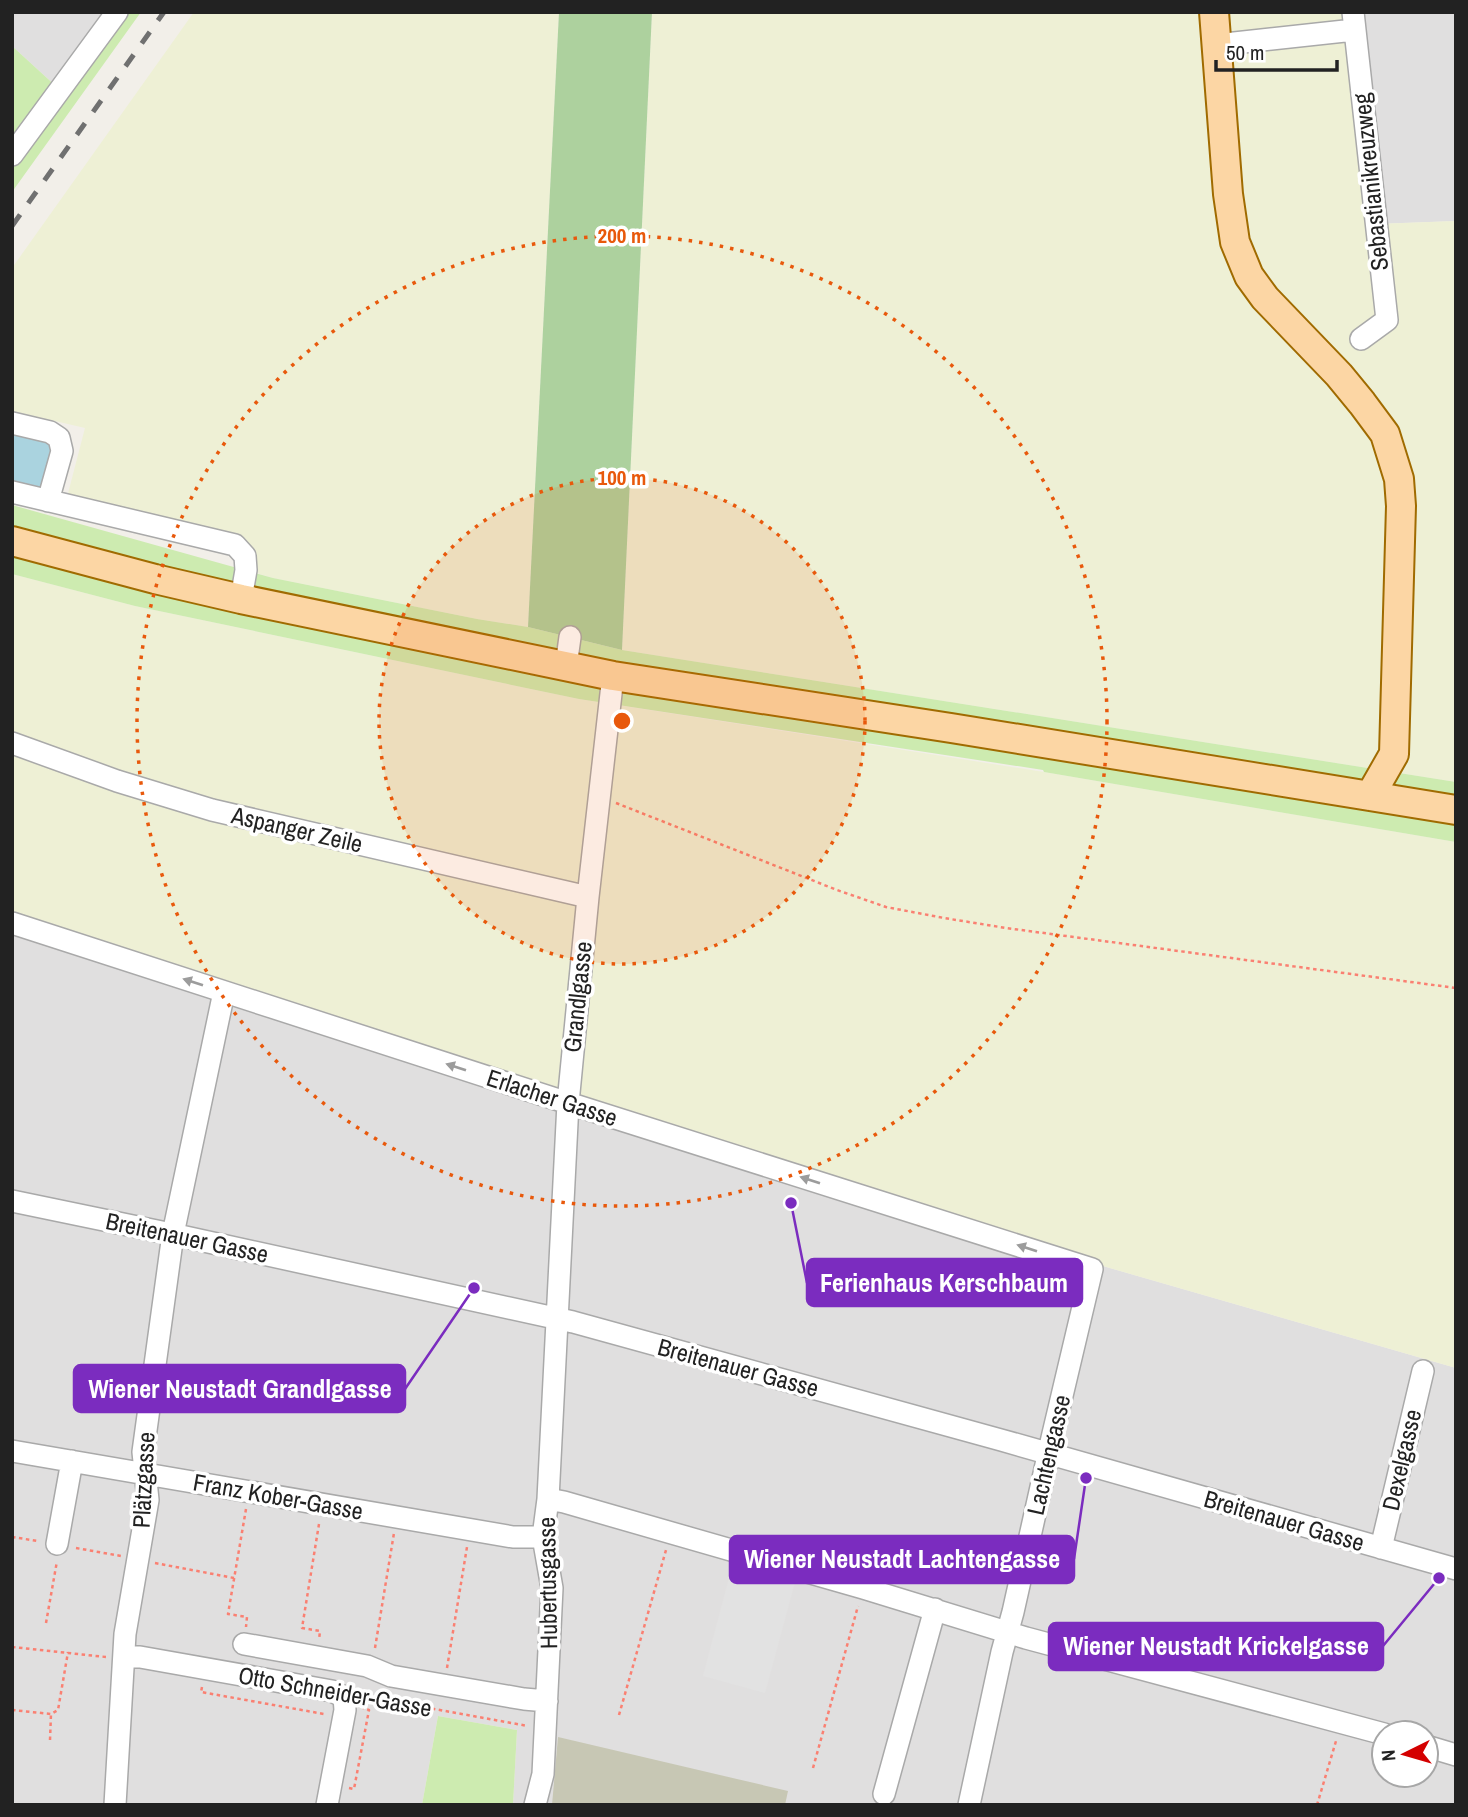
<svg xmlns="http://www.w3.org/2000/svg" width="1468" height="1817" font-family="'Archivo Narrow',sans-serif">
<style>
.residential{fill:#e0dfdf;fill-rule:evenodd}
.construction{fill:#c7c7b4}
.farmland{fill:#eef0d5}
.grass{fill:#cdebb0}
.forest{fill:#add19e}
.parking{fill:#e2e2e2}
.water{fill:#aad3df}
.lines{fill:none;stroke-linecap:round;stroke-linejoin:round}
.minor-casing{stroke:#a9a9a9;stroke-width:24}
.major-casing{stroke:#a06b00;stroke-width:32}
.path{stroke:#fa8072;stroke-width:2.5;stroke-dasharray:3.5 3.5;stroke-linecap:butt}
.minor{stroke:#fff;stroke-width:21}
.major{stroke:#fcd6a4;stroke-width:28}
.rail{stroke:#707070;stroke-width:5;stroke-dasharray:14 14;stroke-linecap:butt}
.oneway{fill:#9c9c9c}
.ring{fill:none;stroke:#e8590c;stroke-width:3.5;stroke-dasharray:3.5 7}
.labels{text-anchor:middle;stroke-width:7;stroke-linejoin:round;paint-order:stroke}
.street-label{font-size:24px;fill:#222;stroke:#fff}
.centre{fill:#e8590c;stroke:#fff;stroke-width:3.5}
.ring-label{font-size:21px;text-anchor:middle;font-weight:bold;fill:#e8590c;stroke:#fff;stroke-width:7;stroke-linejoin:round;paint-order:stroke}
.leader{fill:none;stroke:#7b2cbf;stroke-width:2.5}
.callout-dot{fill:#7b2cbf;stroke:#fff;stroke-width:2.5}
.callout{fill:#7b2cbf;stroke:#7b2cbf;stroke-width:2.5}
.callout-label{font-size:26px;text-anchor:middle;font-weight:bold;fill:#fff}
</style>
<rect width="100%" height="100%" fill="#f2efe9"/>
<path class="residential" d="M12 12H117L59 89 12 46Z
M1353 12H1456V221L1376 224Z
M12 916 1096 1264 1456 1368V1805H513L517 1730 438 1716 422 1805H12ZM1384 1733H1426V1775H1384Z"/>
<path class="construction" d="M558 1737 788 1791 785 1805H552Z"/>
<path class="farmland" d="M194 12H559L528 627 477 619 273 578 246 570 245 556 65 505 85 428 12 411V268Z
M652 12H1353L1376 224 1456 221V782L622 650Z
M12 574 135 606 579 699 1044 772 1456 842V1368L1096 1264 12 916Z"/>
<path class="grass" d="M117 12H141L12 192V170L54 99 12 155V46L59 89Z
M12 505 273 578 477 619 528 627 622 650 1456 782V842L1044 772 1043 770 579 699 135 606 12 574Z
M438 1716 517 1730 513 1805H422Z"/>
<path class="forest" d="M559 12H652L622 650 528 627Z"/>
<path class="parking" d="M733 1563 795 1582 765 1693 703 1676Z"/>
<path class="water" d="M12 433 55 443 44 489 12 481Z"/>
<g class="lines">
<g class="minor-casing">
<path id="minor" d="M1353 12 1387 320 1361 339
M1216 45 1354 30
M12 155 117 12
M12 423 50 432 59 438 62 451 48 501
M12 492 235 545 245 556 246 570 241 599
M566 666 570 637
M12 743 117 781 212 810 588 897
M12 923 568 1103 1092 1269 1052 1438 1013 1612 1002 1652 969 1805
M12 1201 181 1236 573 1322 1001 1440 1456 1569
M12 1451 513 1537H543
M548 1499 564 1502 863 1588 1026 1638 1384 1734
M57 1544 72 1461
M1381 1548 1423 1371
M244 1644 367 1666 391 1676 524 1699 547 1701
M124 1657H140L332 1691 344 1697 345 1710 327 1805
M1426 1746 1456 1755
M884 1794 935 1609
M115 1805 125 1634 148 1500 143 1452 173 1234 224 992
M535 1805 543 1774 552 1588 543 1537 548 1499 568 1103 588 897 613 676"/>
</g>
<g class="major-casing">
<path id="major" d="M1214 12 1228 194 1235 242 1249 276 1265 298 1339 375 1362 403 1385 434 1399 479 1401 506 1394 754 1370 796
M12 541 155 579 241 599 613 676 951 728 1456 810"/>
</g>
<path class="path" d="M616 803 837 890 886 907 944 918 1006 928 1456 988
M246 1509 228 1614 247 1617 246 1627
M319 1524 302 1628 320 1631 319 1640
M12 1537 38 1541
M76 1548 121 1556
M155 1563 234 1578
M46 1623 57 1561
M12 1647 106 1657
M375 1648 394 1533
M447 1668 467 1547
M202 1687 201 1692 324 1714
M363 1696 528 1726
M12 1710 51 1714 58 1710 68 1652
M619 1715 666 1550
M50 1740 51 1714
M813 1768 858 1606
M349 1788 354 1789 369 1710 363 1708
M1317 1805 1336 1741"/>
<use href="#minor" class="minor"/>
<use href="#major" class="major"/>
<path class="rail" d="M12 226 164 12"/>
</g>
<defs><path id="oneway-solid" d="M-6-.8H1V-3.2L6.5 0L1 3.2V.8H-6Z" transform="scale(1.75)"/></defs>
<g class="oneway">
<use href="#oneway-solid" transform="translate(193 982) rotate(-162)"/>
<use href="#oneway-solid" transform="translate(456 1067) rotate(-162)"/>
<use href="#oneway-solid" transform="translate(810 1180) rotate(-162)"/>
<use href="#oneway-solid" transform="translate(1027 1248) rotate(-162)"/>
</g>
<circle cx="622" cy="721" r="243" fill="#e8590c" fill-opacity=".12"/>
<g class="ring">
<circle cx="622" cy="721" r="243"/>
<circle cx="622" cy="721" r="485"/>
</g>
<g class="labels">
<g class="street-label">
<text transform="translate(1371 182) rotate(-96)" y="8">Sebastianikreuzweg</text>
<text transform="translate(297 830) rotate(13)" y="8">Aspanger Zeile</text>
<text transform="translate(578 997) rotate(-84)" y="8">Grandlgasse</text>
<text transform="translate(552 1098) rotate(18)" y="8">Erlacher Gasse</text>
<text transform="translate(187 1238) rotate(12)" y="8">Breitenauer Gasse</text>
<text transform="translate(738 1368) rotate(15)" y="8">Breitenauer Gasse</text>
<text transform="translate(1049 1455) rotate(-77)" y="8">Lachtengasse</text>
<text transform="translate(1402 1460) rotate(-77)" y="8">Dexelgasse</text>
<text transform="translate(144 1480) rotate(-87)" y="8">Plätzgasse</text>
<text transform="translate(278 1497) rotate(10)" y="8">Franz Kober-Gasse</text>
<text transform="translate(1284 1521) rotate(16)" y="8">Breitenauer Gasse</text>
<text transform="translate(548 1583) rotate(-91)" y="8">Hubertusgasse</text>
<text transform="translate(335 1692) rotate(10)" y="8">Otto Schneider-Gasse</text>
</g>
</g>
<circle cx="622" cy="721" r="10" class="centre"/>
<g class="ring-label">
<text x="622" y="243">200 m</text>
<text x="622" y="485">100 m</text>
</g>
<path class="leader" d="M791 1203L807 1283M474 1288L405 1389M1086 1478L1074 1559M1439 1578L1383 1646"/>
<g class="callout-dot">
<circle cx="791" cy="1203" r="7"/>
<circle cx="474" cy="1288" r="7"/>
<circle cx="1086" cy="1478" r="7"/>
<circle cx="1439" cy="1578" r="7"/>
</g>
<g class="callout">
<rect x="807" y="1259" width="275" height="47" rx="7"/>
<rect x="74" y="1365" width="331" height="47" rx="7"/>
<rect x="730" y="1536" width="344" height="47" rx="7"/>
<rect x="1049" y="1623" width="334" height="47" rx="7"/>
</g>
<g class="callout-label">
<text x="944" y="1292">Ferienhaus Kerschbaum</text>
<text x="240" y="1398">Wiener Neustadt Grandlgasse</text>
<text x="902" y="1568">Wiener Neustadt Lachtengasse</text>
<text x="1216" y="1655">Wiener Neustadt Krickelgasse</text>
</g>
<rect width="1468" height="1817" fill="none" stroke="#222222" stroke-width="28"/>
<g transform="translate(1405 1754) rotate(265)"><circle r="33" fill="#ffffff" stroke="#a7a7a7" stroke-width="2"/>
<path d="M0-5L12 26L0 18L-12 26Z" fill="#d40000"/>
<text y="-10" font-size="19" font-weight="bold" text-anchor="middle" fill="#222222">N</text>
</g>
<path d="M1216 60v10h121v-10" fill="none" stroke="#222222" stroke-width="3.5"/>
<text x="1226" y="60" font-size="21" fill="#222222" stroke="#ffffff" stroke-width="5" paint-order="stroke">50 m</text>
</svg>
